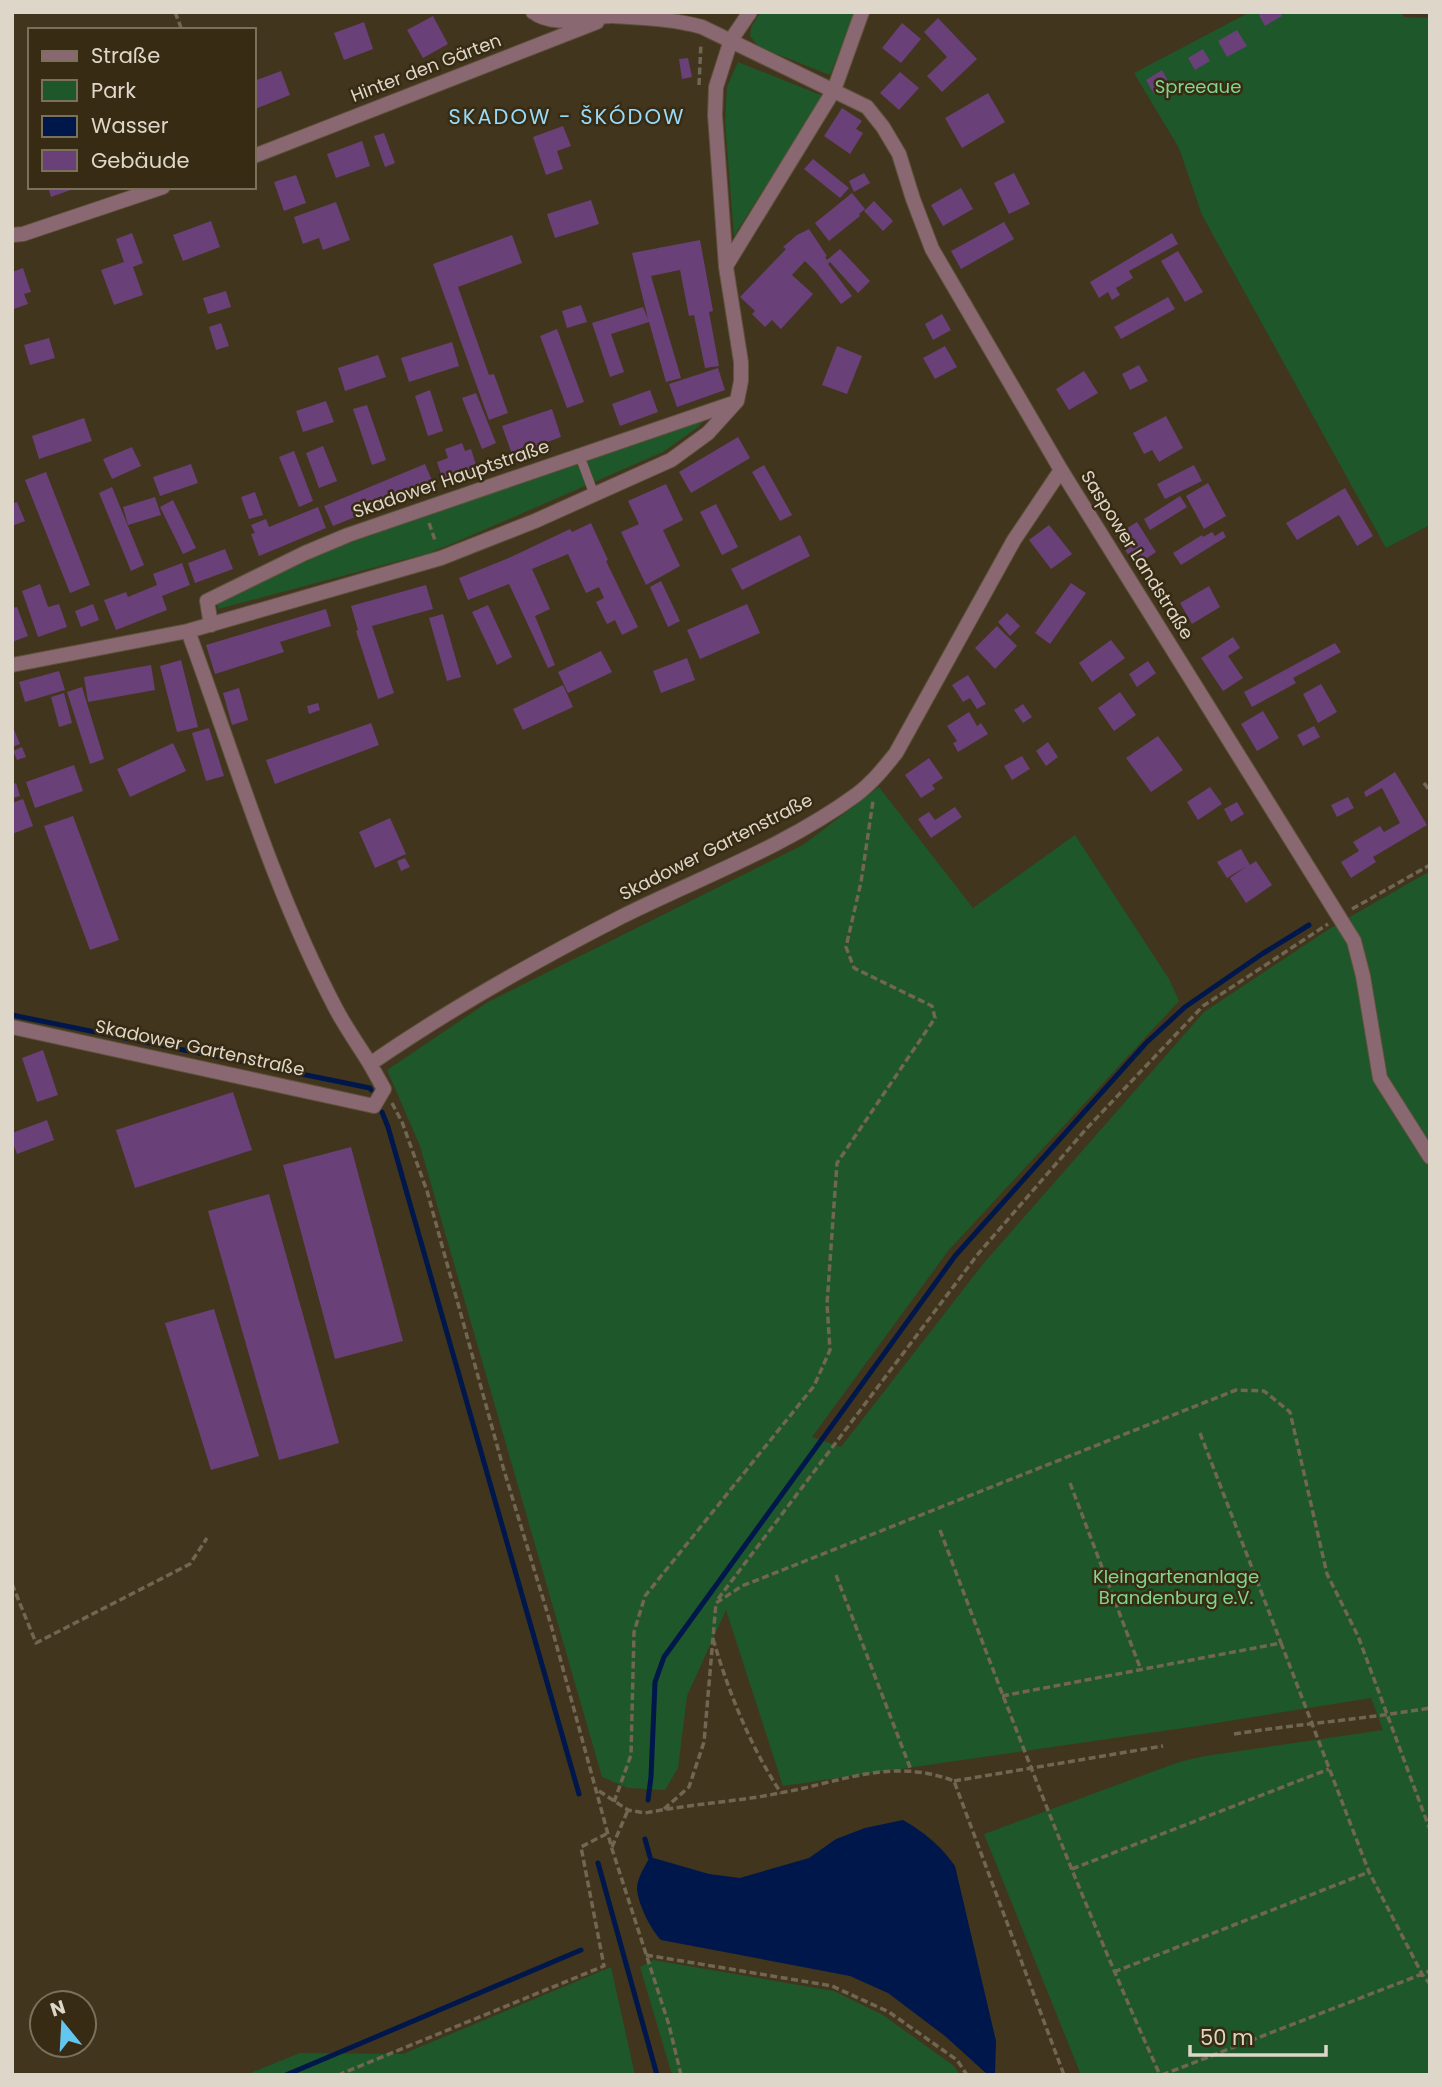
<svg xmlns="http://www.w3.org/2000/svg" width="1442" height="2087" font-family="Poppins,sans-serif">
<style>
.green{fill:#1d572a}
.water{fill:#00174b}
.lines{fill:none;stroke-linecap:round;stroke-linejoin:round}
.stream{stroke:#00174b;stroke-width:5}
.building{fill:#694078}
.service-casing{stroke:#5e523c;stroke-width:10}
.minor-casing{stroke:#5e523c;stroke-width:16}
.path{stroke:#716651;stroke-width:3.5;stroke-dasharray:7 3.5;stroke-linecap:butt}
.service{stroke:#8a6871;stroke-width:9}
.minor{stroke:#8a6871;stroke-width:14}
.labels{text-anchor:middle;stroke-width:5;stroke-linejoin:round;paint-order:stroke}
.street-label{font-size:18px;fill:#ded7c9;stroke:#372b13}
.park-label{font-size:18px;fill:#81d68e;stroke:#372b13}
.quarter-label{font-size:21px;letter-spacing:2px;fill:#96d9f8;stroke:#372b13}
</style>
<rect width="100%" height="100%" fill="#42351d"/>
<path class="green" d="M761 12H855L830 75 759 47 750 36 751 27Z
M1250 12H1401L1404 17 1430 18V525L1386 548 1202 215 1179 148 1134 73Z
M738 62 823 96 734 236 725 122 727 87Z
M706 418 698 427 663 452 454 543 429 553 218 609V602L306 560 351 542 598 453Z
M879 787 973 908 1075 835 1169 979 1179 1001 948 1251 812 1437 841 1447 983 1264 1204 1012 1329 929 1430 871V2075H1081L984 1834 1179 1762 1205 1756 1383 1730 1371 1698 1198 1726 783 1786 726 1610 687 1696 678 1768 665 1790 628 1788 602 1777 420 1146 387 1070 488 1002 803 845Z
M653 1960 834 1991 883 2015 954 2066 960 2075H672L640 1967Z
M611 1967 635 2075H245L300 2053 403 2054Z"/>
<path class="water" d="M903 1820C924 1832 941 1846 955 1866L996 2041 995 2075H988L945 2036 888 1993 850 1976 661 1940C651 1930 638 1904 637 1889 637 1878 645 1866 650 1857L709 1874 740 1878 809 1858 836 1839 865 1828Z"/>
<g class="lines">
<path class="stream" d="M12 1015 370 1088 371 1090
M382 1112 388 1127 579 1794
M648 1800 651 1777 655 1682 664 1657 955 1256 1146 1043 1185 1007 1262 954 1309 925
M645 1839 650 1857
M598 1863 657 2075
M286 2075 581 1950"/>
</g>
<path class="building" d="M1263 12H1280L1282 16 1265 26 1259 15Z
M433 16 448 44 423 58 407 30Z
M938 18 977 59 942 92 927 76 947 57 924 32Z
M364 22 373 49 344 60 334 33Z
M902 23 921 39 901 63 882 48Z
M1237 30 1247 46 1227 57 1218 41Z
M1203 49 1210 61 1195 70 1188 58Z
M688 58 692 77 682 79 679 59Z
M1162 70 1170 85 1154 94 1146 80Z
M281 71 290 95 255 109 254 81Z
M900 72 919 88 899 110 880 93Z
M988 93 1005 122 962 148 945 118Z
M842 108 862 121 856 129 863 133 850 154 824 136Z
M563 126 571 146 557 151 563 169 546 175 533 137Z
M384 133 395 163 385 167 374 136Z
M362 141 370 166 336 178 327 154Z
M813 159 849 188 840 198 804 169Z
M864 173 870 183 854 192 849 181Z
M1014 173 1030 204 1009 214 994 183Z
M296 175 306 203 284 211 274 182Z
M48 187H76V188L51 197Z
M961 188 973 209 943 226 931 205Z
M852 193 865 209 859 214 860 216 829 241 815 223Z
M591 200 599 224 555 238 547 214Z
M874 201 893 221 883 231 864 211Z
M336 202 350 240 323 250 319 238 303 244 294 217Z
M211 221 220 247 183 261 173 235Z
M1004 222 1014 239 961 269 951 251Z
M809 229 827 256 825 257 827 260 840 249 870 281 858 293 830 262 828 264 852 296 841 304 816 272 805 261 792 275 813 294 781 329 772 320 765 327 752 314 755 311 740 297 786 249 783 247 797 235Z
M132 233 143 263 133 267 143 295 114 305 101 270 124 262 116 239Z
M1172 233 1178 244 1129 271 1133 278 1116 288 1120 295 1112 300 1108 292 1099 298 1090 282Z
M512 235 522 263 458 287 489 375 494 374 508 413 489 420 433 264Z
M700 240 713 311 709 312 719 366 705 368 694 315 689 316 680 270 651 276 681 378 666 382 649 322 611 334 624 372 610 377 592 323 643 307 648 319 632 253Z
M1178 251 1203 292 1185 302 1161 261Z
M23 268 31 292 24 294 28 304 14 309 12 272Z
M226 291 231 307 208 314 203 298Z
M1168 297 1175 309 1121 339 1114 327Z
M581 305 587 322 567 328 562 311Z
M942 314 951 330 933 340 925 324Z
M221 323 229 346 216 350 209 327Z
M557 329 584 402 567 408 540 336Z
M49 338 55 358 30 365 24 345Z
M452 342 459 366 409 382 401 358Z
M837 346 862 356 847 394 822 385Z
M945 346 957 367 935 379 923 358Z
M378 355 386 377 345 391 338 368Z
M1139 365 1148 381 1130 390 1122 374Z
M718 368 725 390 677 407 669 384Z
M1084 371 1098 393 1069 410 1056 389Z
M430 390 443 431 428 436 415 396Z
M650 390 658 412 620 426 612 404Z
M476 393 496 443 482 449 462 398Z
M326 401 334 422 303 432 296 411Z
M367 405 386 460 372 465 353 409Z
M552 409 561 437 542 444 544 451 521 459 519 454 513 457 502 426Z
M1166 416 1183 448 1159 462 1152 450 1144 454 1133 433Z
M84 418 92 441 39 459 32 436Z
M738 437 750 458 691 493 679 472Z
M462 443 465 451 471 449 478 471 444 483 437 462 448 458 445 449Z
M323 446 337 481 319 488 306 453Z
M132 447 141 466 112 479 103 459Z
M294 451 313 501 299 507 279 457Z
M191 464 198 483 160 496 153 477Z
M425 464 434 485 333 526 324 506Z
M764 465 792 515 780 521 752 472Z
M1194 465 1202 481 1165 499 1157 484Z
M46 472 90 585 70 593 25 480Z
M1208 483 1226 516 1204 529 1186 496Z
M666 484 683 520 663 530 680 566 646 585 621 532 639 524 628 501Z
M112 487 144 565 131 571 99 493Z
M1345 488 1373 536 1357 546 1339 515 1297 540 1286 523Z
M255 492 263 515 249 519 241 497Z
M1180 496 1187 507 1150 530 1144 519Z
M155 497 161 515 128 525 123 507Z
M173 500 196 548 183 554 160 507Z
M17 502 25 521 12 526V504Z
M716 504 738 547 722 555 700 512Z
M318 507 326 528 259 556 251 534 255 533 251 525 266 519 269 527Z
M1137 522 1156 552 1135 566 1116 535Z
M591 523 608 560 606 561 638 627 622 635 615 620 607 624 596 602 604 598 599 587 586 593 568 554 532 569 550 609 535 616 555 665 548 668 509 584 468 600 459 578 511 557 570 529 572 532Z
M1049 525 1072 554 1051 569 1029 540Z
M1223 531 1226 537 1181 565 1173 553 1202 535 1203 537 1212 532 1215 536Z
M800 535 810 556 742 590 731 569Z
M225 549 233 569 195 583 188 563Z
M182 563 190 585 162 596 167 610 116 630 104 600 126 592 128 597 157 585 153 574Z
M661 581 680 621 668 627 650 587Z
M1071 583 1086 593 1050 644 1035 633Z
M40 584 48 607 59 604 67 627 38 637 22 591Z
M426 585 433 609 372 626 394 693 378 699 356 631 358 630 351 606Z
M1209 586 1220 607 1192 624 1180 603Z
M93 604 99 620 81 627 75 611Z
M747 604 760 633 700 659 687 630Z
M488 605 512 657 497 665 472 612Z
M17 607 28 636 12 642V608Z
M326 609 331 626 280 642 284 652 215 674 206 645Z
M1007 613 1020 626 1010 636 998 622Z
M443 614 461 677 447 681 429 618Z
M997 626 1017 646 995 669 975 648Z
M1233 637 1240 648 1228 656 1243 678 1223 691 1201 658Z
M1111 640 1125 658 1092 682 1079 663Z
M1335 643 1341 652 1293 678 1296 683 1252 707 1244 692Z
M601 651 612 672 568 693 558 672Z
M687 658 695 680 661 693 653 671Z
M181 660 198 727 177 732 160 666Z
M1148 661 1156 673 1137 687 1129 674Z
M151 665 155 690 88 702 84 677Z
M59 671 65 690 25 702 19 682Z
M968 675 986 704 977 709 970 698 963 702 952 685Z
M1321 684 1337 712 1318 723 1303 694Z
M563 685 573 707 523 730 513 709Z
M82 687 104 759 90 764 67 692Z
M239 688 248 720 232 725 223 693Z
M1120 692 1136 715 1114 731 1098 708Z
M64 693 72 723 59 727 51 697Z
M318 703 320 710 309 714 307 706Z
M1023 704 1032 717 1023 723 1014 710Z
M1263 711 1279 738 1257 751 1241 724Z
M969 712 977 726 981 723 988 734 958 752 953 743 957 741 947 726Z
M371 723 379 745 275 784 266 760Z
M12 725 20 744 12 747Z
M1314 726 1320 737 1303 746 1297 735Z
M209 728 224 776 206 781 192 733Z
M1158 736 1183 770 1151 792 1126 758Z
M1048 742 1058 757 1046 766 1036 751Z
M173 743 186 771 130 797 117 769Z
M22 747 26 757 17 760 13 751Z
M1022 756 1030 769 1012 780 1004 766Z
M929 758 943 778 932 785 935 789 921 798 905 775Z
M74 765 83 791 35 808 26 782Z
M1395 772 1427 825 1373 857 1376 862 1351 878 1341 862 1359 851 1353 842 1380 826 1384 832 1400 823 1382 788 1366 797 1364 792Z
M16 783 20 796 13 798 12 785Z
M1210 787 1222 804 1198 820 1187 802Z
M1348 797 1354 808 1337 817 1331 805Z
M23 799 33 826 12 834V803Z
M1237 802 1244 814 1231 822 1224 809Z
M955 807 962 817 931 838 918 819 929 812 935 820Z
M73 816 119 940 90 950 44 826Z
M390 818 406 854 375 868 359 832Z
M1241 849 1250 865 1256 861 1272 885 1246 903 1230 878 1247 866 1227 878 1217 862Z
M405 858 410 867 401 871 397 861Z
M43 1050 58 1095 37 1102 22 1058Z
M233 1092 252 1150 135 1188 116 1130Z
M47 1120 54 1140 17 1154 12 1141V1133Z
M351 1147 403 1341 335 1359 283 1165Z
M269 1194 339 1443 279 1460 208 1211Z
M214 1309 259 1456 211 1470 165 1323Z"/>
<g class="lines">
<g class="service-casing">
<path id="service" d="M579 454 594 494"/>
</g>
<g class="minor-casing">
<path id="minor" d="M533 12C555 29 589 15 614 16 644 18 674 19 702 27L867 107 883 127 899 154 913 199 932 249 1061 470 1354 941 1363 976 1380 1078 1430 1157
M254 156 597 22
M12 235 23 234 163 187
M726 266 834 90 862 12
M211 625 207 601 305 553 348 535 736 402
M188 631C235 759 273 889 336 1009 346 1028 359 1046 370 1064 451 1008 533 962 621 917 699 878 785 847 856 795 872 783 884 768 896 753L1014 540 1061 470
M12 665 188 631 441 558 535 521 671 460 708 433 737 401 741 381V362L726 267 715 115 716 87 731 40 750 12
M12 1027 374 1106 384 1089 370 1064"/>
</g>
<path class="path" d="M175 12 182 30
M699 85 701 43
M429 523 436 543
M1424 783 1430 791
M1352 909 1430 865
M392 1103 402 1122 427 1191 503 1467 551 1625 612 1849 669 2025 681 2075
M1200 1433 1281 1643
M1070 1483 1141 1670
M940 1530C1009 1713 1079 1896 1160 2075
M836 1575 911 1770
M12 1584 36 1643 190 1564 207 1538
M718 1599 978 1254 1087 1128 1203 1006 1328 924
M713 1639C729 1693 750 1746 781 1793
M1002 1696 1281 1643 1369 1872 1422 1974 1430 1984
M1234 1734C1299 1724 1365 1719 1430 1708
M954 1781 1163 1746
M599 1791 628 1810 645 1813C690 1804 735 1802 780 1793 842 1782 891 1757 954 1781L1064 2075
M614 1802 631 1755 634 1632 645 1596 814 1386 830 1350 827 1304 837 1163 935 1018 932 1006 854 968 846 947 861 882 873 801
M664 1809 689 1787 704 1742 716 1603 742 1586 1236 1390 1264 1391 1290 1412 1327 1574 1358 1636 1430 1830
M612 1847 628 1810
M1072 1869 1329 1769
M646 1955 832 1986 889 2012 957 2060 967 2075
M1114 1972 1369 1872
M338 2075 604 1966 581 1847 608 1833
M1162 2075 1430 1971"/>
<use href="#service" class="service"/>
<use href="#minor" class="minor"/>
</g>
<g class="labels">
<g class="street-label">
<text transform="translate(426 68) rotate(-21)" y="6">Hinter den Gärten</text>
<text transform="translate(451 479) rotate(-19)" y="6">Skadower Hauptstraße</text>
<text transform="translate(1137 555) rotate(58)" y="6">Saspower Landstraße</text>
<text transform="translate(716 847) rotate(-27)" y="6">Skadower Gartenstraße</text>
<text transform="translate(200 1048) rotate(12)" y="6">Skadower Gartenstraße</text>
</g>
<g class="park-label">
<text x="1198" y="93">Spreeaue</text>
<text x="1176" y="1583">Kleingartenanlage<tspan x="1176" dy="21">Brandenburg e.V.</tspan></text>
</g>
<g class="quarter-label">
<text x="567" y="124">SKADOW - ŠKÓDOW</text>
</g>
</g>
<rect width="1442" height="2087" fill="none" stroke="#ded7c9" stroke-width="28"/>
<rect x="28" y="28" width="228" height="161" fill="#372b13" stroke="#7a705c" stroke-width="2"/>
<rect x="42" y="51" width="35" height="10" fill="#8a6871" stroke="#7a705c" stroke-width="2"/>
<text x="91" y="63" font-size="21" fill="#ded7c9">Straße</text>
<rect x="42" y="80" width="35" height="21" fill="#1d572a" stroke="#7a705c" stroke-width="2"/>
<text x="91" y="98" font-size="21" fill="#ded7c9">Park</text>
<rect x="42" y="116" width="35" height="21" fill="#00174b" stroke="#7a705c" stroke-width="2"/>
<text x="91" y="133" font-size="21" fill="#ded7c9">Wasser</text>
<rect x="42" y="150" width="35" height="21" fill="#694078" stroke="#7a705c" stroke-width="2"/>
<text x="91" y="168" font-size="21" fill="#ded7c9">Gebäude</text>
<g transform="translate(63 2024) rotate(342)"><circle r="33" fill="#372b13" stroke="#7a705c" stroke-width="2"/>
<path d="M0-5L12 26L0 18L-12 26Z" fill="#64c5ee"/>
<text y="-10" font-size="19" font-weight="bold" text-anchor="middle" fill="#ded7c9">N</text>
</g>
<path d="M1190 2045v10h136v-10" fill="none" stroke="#ded7c9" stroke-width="3.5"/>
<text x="1200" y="2045" font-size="21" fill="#ded7c9" stroke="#372b13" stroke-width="5" paint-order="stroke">50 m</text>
</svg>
